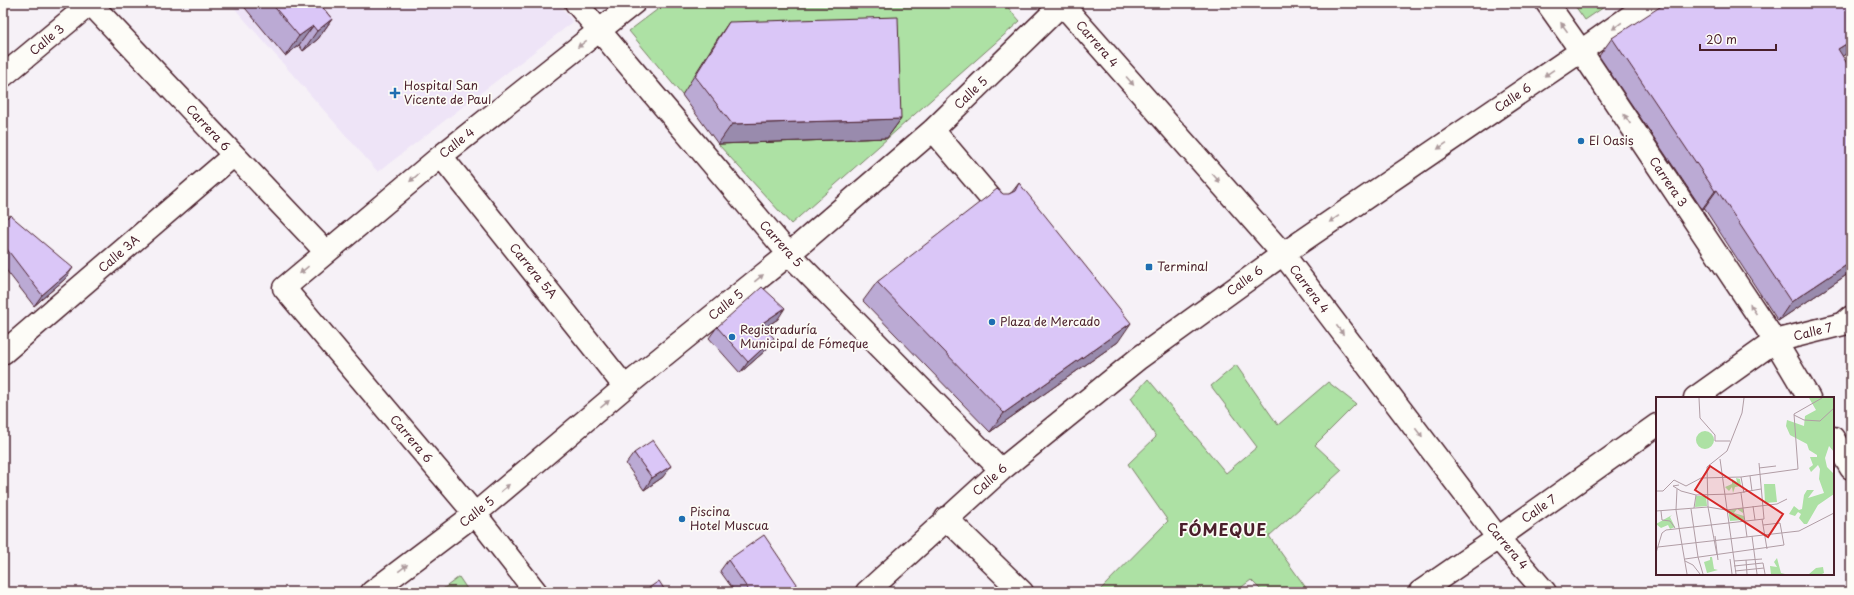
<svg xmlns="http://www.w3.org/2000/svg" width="1854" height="595" font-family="'Playpen Sans',sans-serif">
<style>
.built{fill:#eee4f7}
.green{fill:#ade1a4;stroke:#7c8068}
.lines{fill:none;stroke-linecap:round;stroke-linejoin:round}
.minor-casing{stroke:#4a1f2b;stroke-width:25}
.tertiary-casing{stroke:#4a1f2b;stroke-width:25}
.minor{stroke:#fdfcf7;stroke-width:22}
.tertiary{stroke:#fdfcf7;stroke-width:22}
.wall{fill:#bbaad4;stroke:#4a1f2b}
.shaded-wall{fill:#998bad;stroke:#4a1f2b}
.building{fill:#dac6f7;stroke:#4a1f2b}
.oneway{fill:#ac999b}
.poi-dot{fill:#1f6fb2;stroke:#fdfcf7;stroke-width:1.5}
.labels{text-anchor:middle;stroke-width:3.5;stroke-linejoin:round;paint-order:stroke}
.street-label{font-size:12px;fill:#4a1f2b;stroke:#fdfcf7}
.poi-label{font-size:12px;fill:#4a1f2b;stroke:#fdfcf7;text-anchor:start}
.district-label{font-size:16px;font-weight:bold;letter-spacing:1px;fill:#4a1f2b;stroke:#fdfcf7}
.inset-road{fill:none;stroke:#b19da5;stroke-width:1}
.view{fill:#d62828;fill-opacity:0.15;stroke:#d62828;stroke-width:2}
.inset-edge{fill:none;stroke:#4a1f2b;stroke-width:2}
</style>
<rect width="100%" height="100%" fill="#f6f1f7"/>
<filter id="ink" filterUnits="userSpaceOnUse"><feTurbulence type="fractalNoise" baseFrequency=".025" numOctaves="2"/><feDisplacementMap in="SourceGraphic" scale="8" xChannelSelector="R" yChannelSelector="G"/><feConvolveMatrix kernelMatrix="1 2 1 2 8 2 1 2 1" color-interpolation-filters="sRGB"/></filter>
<g filter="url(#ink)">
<path class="built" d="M230 3H558L573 22 378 172Z"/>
<path class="green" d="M666 3H1004L1020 21 791 224 718 144 887 138 682 95 629 31Z
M1573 3H1610L1585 20Z
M1236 365 1278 425 1328 382 1356 404 1315 445 1342 470 1269 536 1309 592H1263L1251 580 1235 592H1098L1168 521 1128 464 1156 437 1131 398 1148 379 1226 473 1257 447 1211 386Z
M459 577 469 592H439Z"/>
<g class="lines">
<g class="minor-casing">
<path id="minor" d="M90 3 326 252
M576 3 789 254 1001 470
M3 76 91 3
M933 130 993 201
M441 156 625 387
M1775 341 1809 398
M3 353 234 155
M1833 438 1851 468
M946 518 1022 592
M372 592 475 514 625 387 789 254 933 130 1062 4 1067 3
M536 592 475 514 284 288 441 156 634 3
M867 592 1001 470 1139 358 1283 254 1062 4 1055 3
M1420 592 1498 538 1545 592"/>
</g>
<g class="tertiary-casing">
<path id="tertiary" d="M1547 3 1581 51 1775 341
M1649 3 1581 51 1283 254 1498 538 1657 425
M1695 398 1775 341 1843 324 1851 317"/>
</g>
<use href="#minor" class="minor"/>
<use href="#tertiary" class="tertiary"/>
</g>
<path class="wall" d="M241 3H319L332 19 318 39 303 51 299 45 285 56Z
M1851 3V51L1842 56 1851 70V272L1778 321 1704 208 1702 209 1599 56 1612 38Z
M729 22 901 119 887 138 718 144 682 95 716 41Z
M1019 183 1118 342 990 432 863 301 877 282 1012 192Z
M3 221 65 279 34 306 3 266Z
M778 319 764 328 766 350 740 373 709 338 717 327Z
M634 453 663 477 644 490 626 464Z
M728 560 797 584 792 592H735L720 571Z"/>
<path class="shaded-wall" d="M332 19 318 39 303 51 317 31Z
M313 26 299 45 285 56 299 36Z
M1851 41V51L1825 67 1838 49Z
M901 119 887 138 718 144 732 124Z
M1717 190 1704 208 1702 209 1715 191Z
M1851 262V272L1778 321 1791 302Z
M73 268 65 279 34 306 42 295Z
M785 308 778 319 753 335 761 324Z
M1131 323 1118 342 990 432 1004 413Z
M774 338 766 350 740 373 748 362Z
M671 466 663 477 644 490 652 478Z
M797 584 792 592H785Z"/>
<path class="building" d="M271 3H319L332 19 317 31 313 26 299 36Z
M1666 3H1851V41L1838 49 1851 70V262L1791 302 1717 190 1715 191 1612 38Z
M898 17 901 119 732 124 695 76 729 22Z
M1019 183 1131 323 1004 413 877 282 997 189 1003 194H1009L1015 191Z
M10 215 73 268 42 295 3 244V221Z
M762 287 785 308 761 324 774 338 748 362 717 327Z
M653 440 671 466 652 478 634 453Z
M764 535 797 584 785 592H750L728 560Z
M659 581 666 592H643Z"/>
<defs><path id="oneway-solid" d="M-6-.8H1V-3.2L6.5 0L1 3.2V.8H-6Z"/></defs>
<g class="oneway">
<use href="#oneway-solid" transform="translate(1617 26) rotate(144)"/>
<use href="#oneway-solid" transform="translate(1564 27) rotate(-126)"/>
<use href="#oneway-solid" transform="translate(582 44) rotate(142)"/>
<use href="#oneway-solid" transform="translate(1549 73) rotate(146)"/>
<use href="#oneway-solid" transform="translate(1130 81) rotate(49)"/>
<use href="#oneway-solid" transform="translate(1627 119) rotate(-124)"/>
<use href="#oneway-solid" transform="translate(1442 146) rotate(146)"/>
<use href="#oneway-solid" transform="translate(414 178) rotate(140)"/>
<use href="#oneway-solid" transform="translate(1216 178) rotate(49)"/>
<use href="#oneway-solid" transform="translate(1334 219) rotate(146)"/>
<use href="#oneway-solid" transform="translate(304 270) rotate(140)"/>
<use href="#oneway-solid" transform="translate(759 278) rotate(-39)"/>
<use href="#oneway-solid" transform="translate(1753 309) rotate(-124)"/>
<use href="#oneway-solid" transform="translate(1340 330) rotate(53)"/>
<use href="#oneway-solid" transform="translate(605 404) rotate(-40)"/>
<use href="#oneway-solid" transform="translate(1419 433) rotate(53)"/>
<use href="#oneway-solid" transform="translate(505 488) rotate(-40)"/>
<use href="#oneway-solid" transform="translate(403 568) rotate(-37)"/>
</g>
</g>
<g class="poi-dot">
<path d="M393 87h4v4h4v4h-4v4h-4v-4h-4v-4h4z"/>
<circle cx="1581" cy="141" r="4"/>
<rect x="1145" y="263" width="8" height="8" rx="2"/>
<circle cx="992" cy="322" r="4"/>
<circle cx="732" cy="337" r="4"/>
<circle cx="682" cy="519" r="4"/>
</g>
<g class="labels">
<g class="street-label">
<text transform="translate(47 40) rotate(-40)" y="4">Calle 3</text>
<text transform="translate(1097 44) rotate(49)" y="4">Carrera 4</text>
<text transform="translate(971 93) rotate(-44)" y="4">Calle 5</text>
<text transform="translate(1513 98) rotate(-34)" y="4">Calle 6</text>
<text transform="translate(208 128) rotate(47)" y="4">Carrera 6</text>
<text transform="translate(457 143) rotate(-38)" y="4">Calle 4</text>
<text transform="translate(1668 182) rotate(56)" y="4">Carrera 3</text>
<text transform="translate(781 244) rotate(48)" y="4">Carrera 5</text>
<text transform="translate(119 254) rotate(-41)" y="4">Calle 3A</text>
<text transform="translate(533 271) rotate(51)" y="4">Carrera 5A</text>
<text transform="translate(1245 281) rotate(-36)" y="4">Calle 6</text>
<text transform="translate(1309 289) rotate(53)" y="4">Carrera 4</text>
<text transform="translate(726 305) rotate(-39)" y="4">Calle 5</text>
<text transform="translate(1813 332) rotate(-14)" y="4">Calle 7</text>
<text transform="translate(411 439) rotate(50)" y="4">Carrera 6</text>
<text transform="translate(990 480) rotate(-41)" y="4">Calle 6</text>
<text transform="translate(1539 509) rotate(-35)" y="4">Calle 7</text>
<text transform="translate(477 512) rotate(-39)" y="4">Calle 5</text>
<text transform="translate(1507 546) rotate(50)" y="4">Carrera 4</text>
</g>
<g class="poi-label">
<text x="404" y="90">Hospital San<tspan x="404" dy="14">Vicente de Paul</tspan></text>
<text x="1589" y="145">El Oasis</text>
<text x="1157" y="271">Terminal</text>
<text x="1000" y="326">Plaza de Mercado</text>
<text x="740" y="334">Registraduría<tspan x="740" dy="14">Municipal de Fómeque</tspan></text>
<text x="690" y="516">Piscina<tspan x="690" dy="14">Hotel Muscua</tspan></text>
</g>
<g class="district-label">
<text x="1223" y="536">FÓMEQUE</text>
</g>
</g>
<g transform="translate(1656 397)">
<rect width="178" height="178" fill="#f6f1f7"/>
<path d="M153 1H178V55L173 49 169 61 171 70 178 77V97L162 108 151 127H148L143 121 145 117 142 115 139 119 133 117 138 109 143 113 146 112 148 98 151 93H158L152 101 168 96 163 82 164 72 162 68 155 75 153 71 157 68 154 60H161V58L153 53 151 47 134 38 130 29 131 23 148 29 149 19 160 13ZM40 43a9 9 0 1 1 18 0a9 9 0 1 1-18 0ZM80 81 84 82 85 89 79 90 77 96 76 90 73 94 69 90 76 87V82L81 85ZM108 87H119L121 105 109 106ZM40 99H50L51 109 39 110ZM87 111V116L81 112 78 116 88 119V123L74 124 72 113ZM16 118 14 120 19 130 14 132 12 128 5 131 0 127ZM54 160H56L58 172 62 173 51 176 48 165 54 163ZM121 161 125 176 129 177H115L114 169 121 170 118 165ZM167 170 168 176 166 177H153L160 171Z" fill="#ade1a4"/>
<path class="inset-road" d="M43 1 44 21 59 38V44H74M138 18 148 23 164 24 178 11M64 62 80 177M103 71 120 69M94 79 96 94M85 80 88 96M23 88 17 89 25 94 40 98 76 97 105 92M21 92 20 113 31 177M0 94H7L18 83 30 89 45 81 85 80 142 72 138 17 166 1M85 96 91 140M97 109 99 123M38 111 40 98M35 112 42 160 47 177M0 114 52 110 70 113 121 107 131 102M5 114 6 123 14 124 19 131M106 122 111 152M59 139 62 163M96 139 101 177M2 150 143 134 178 116M0 156 6 136 10 133 108 122 103 66M61 158 52 110 51 70 71 54 86 16 88 1M29 162 128 148 124 126 107 128M74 162 76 177M90 163 91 177M29 164 37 168 44 177M78 164 106 162M78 169 107 166 109 177M79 174 108 171"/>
<path class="view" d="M54 69 127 117 112 140 39 93Z"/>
<rect width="178" height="178" class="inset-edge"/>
</g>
<rect width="1854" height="595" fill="none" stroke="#fdfcf7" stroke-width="16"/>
<rect x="8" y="8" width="1838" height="579" fill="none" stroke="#4a1f2b" stroke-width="1.5" filter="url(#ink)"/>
<path d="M1700 44v6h76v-6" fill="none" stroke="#4a1f2b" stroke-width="2"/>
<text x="1706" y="44" font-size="12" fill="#4a1f2b" stroke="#fdfcf7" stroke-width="3" paint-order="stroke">20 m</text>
</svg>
